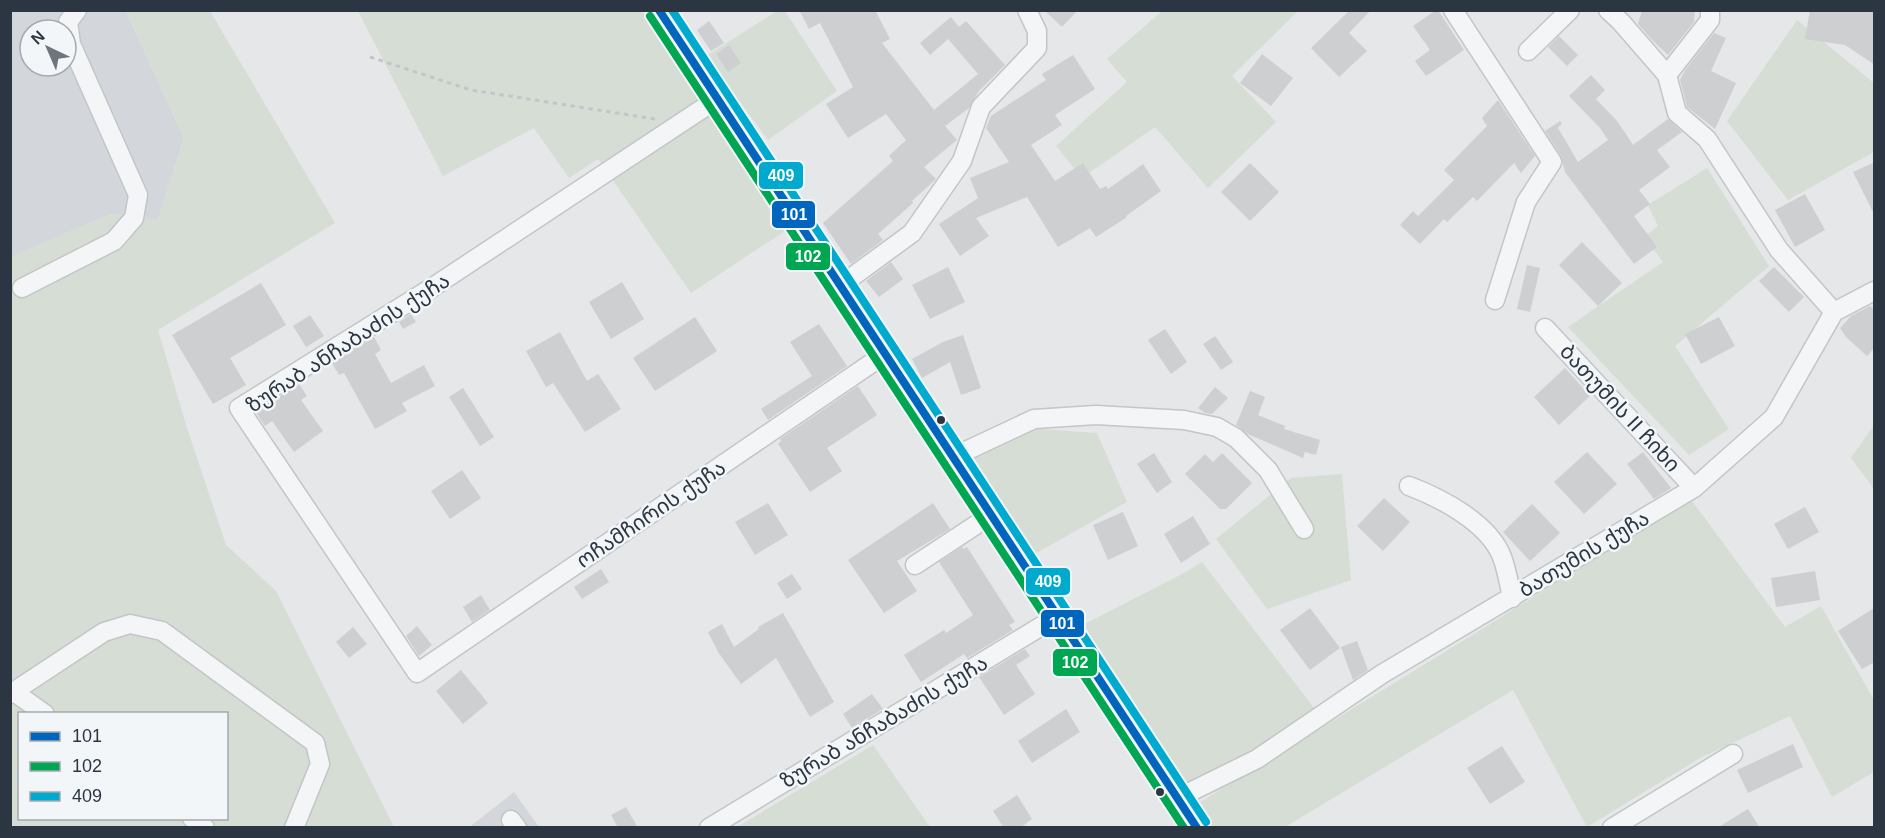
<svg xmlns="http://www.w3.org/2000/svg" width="1885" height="838" font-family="Arial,'Noto Sans Georgian',sans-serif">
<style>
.built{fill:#d3d7dc;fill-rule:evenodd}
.green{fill:#d6ddd5;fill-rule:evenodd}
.building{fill:#cdcfd1}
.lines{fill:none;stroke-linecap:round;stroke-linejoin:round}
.minor-casing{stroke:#c3c5c7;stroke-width:21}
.path{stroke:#c3c6c8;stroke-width:3;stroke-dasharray:4.5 4.5;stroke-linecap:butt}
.minor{stroke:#f4f5f6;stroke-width:18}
.bus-1-casing{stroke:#f3f6f8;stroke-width:12}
.bus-2-casing{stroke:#f3f6f8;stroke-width:12}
.bus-3-casing{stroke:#f3f6f8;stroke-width:12}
.bus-1{stroke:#0065bd;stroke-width:8}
.bus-2{stroke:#00a651;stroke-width:8}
.bus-3{stroke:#00a9ce;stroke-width:8}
.bus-dot{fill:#2c3642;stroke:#f3f6f8;stroke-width:2}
.labels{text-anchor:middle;stroke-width:5;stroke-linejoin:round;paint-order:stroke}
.street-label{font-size:21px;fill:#2c3642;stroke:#f3f6f8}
.line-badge{stroke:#f3f6f8;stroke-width:2}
.badge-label{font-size:16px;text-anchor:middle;font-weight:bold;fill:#fff}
</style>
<rect width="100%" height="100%" fill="#e5e7e9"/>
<path class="built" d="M11 11H126L184 138 158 220 111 214 11 257ZM30 30H66V66H30Z
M514 792 539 827 468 828Z"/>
<path class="green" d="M126 11H210L335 223 158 330 187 428 226 545 276 591 394 827H11L10 257 111 214 158 220 184 138ZM20 714H226V818H20Z
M358 11H642L785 231 691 293 598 159 569 178 534 128 443 176Z
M777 11H785L837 91 768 140 706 56Z
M1162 11H1298L1232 76 1276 122 1208 188 1155 127 1082 178 1056 146 1127 82 1107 59Z
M1797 20 1874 83V152L1788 200 1727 121Z
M1707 168 1769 266 1675 346 1729 429 1689 455 1568 327 1663 262 1644 237 1658 226 1648 205Z
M1874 425V489L1851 458Z
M1026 428 1097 433 1127 502 1031 556 969 460Z
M1342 474 1351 580 1267 609 1216 539 1291 478Z
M1690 498 1785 627 1821 606 1874 700V772L1832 797 1790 716 1700 758 1587 827 1513 690 1285 827H1213L1197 804 1479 631Z
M1202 562 1318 713 1184 788 1077 628 1184 573Z
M873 745 930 827H738L739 826Z"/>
<path class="building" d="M799 10H875L890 39 882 43 934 110 978 74 948 39 930 55 920 43 951 17 959 27 966 21 1005 65 979 91 969 108 945 126 957 140 924 167 936 179 912 201 913 203 878 234 883 240 851 264 823 223 893 161 889 156 906 140 886 114 848 138 826 104 853 87 820 23 809 29Z
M1044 10H1078L1062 27Z
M1350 10H1371L1349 33 1367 51 1339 77 1311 48Z
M1436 10H1438L1464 50 1426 76 1415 61 1430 50 1413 26Z
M1642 10H1695L1694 22 1668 55 1653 41 1638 24Z
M1810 10H1875V65L1845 45 1805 39Z
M709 21 724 43 711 51 697 30Z
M1714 33 1726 38 1711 71 1736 83 1715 129 1687 107 1680 80 1685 70Z
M1559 36 1578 55 1567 66 1548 47Z
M729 45 741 63 728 72 716 54Z
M1262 54 1293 78 1271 106 1240 83Z
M1073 55 1095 89 1055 115 1062 125 1031 145 1055 181 1083 163 1100 189 1106 186 1108 189 1143 164 1161 191 1126 216 1127 217 1096 237 1090 228 1058 247 1027 197 976 218 989 236 960 256 939 224 978 198 970 178 1009 162 986 128 991 116 1046 80 1042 74Z
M1591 75 1605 90 1596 99 1618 122 1633 145 1668 119 1682 132 1657 150 1670 167 1639 190 1650 204 1634 216 1657 247 1634 264 1565 172 1561 156 1545 131 1560 121 1562 123 1558 128 1578 162 1608 140 1600 128 1569 96Z
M1498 100 1535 156 1521 173 1514 163 1477 201 1473 197 1447 222 1444 219 1420 244 1400 225 1413 211 1418 216 1454 180 1444 170 1487 126 1482 118Z
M1875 162V216L1853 172Z
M1250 163 1279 192 1250 221 1221 192Z
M1805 194 1825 230 1795 247 1775 210Z
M1582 242 1622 283 1598 306 1559 265Z
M891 262 903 279 879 297 866 281Z
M1527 265 1540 268 1530 312 1517 309Z
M948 267 965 302 930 319 912 285Z
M1774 267 1804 297 1789 312 1759 281Z
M622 282 644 319 611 339 589 302Z
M261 283 286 325 230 358 246 385 213 404 172 335Z
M1870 306 1875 309V347L1867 356 1846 337 1840 328 1851 316Z
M411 314 416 322 403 329 399 322Z
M310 315 324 336 306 347 293 326Z
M695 317 717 351 655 391 633 358Z
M1719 317 1735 346 1701 364 1685 334Z
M819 324 847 366 768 420 761 409 812 376 790 342Z
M1165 329 1187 362 1171 374 1148 340Z
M560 332 587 381 598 374 621 409 585 432 553 383 546 387 526 351Z
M963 335 981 388 961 395 950 362 922 378 912 359 943 342Z
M1215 336 1233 362 1221 370 1203 344Z
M374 337 381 350 375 354 391 383 424 365 435 386 402 403 407 411 375 429 344 373 339 375 332 363Z
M1565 368 1590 396 1559 425 1534 397Z
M299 384 307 396 301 400 323 431 294 452 272 421 265 426 255 411Z
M858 386 877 415 827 448 842 471 810 492 778 444 781 441 780 439Z
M1215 387 1228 398 1212 414 1205 413 1198 408Z
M463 388 494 437 480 446 449 397Z
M1250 391 1265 397 1258 415 1285 426 1284 429 1320 440 1316 455 1305 452 1303 458 1248 434 1236 425Z
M1587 452 1617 484 1584 514 1554 482Z
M1643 452 1671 488 1654 499 1627 464Z
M1154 453 1172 482 1157 493 1137 464Z
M1222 453 1252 483 1226 509H1220L1185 474 1205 454 1213 462Z
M462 470 481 498 450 519 431 491Z
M1384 498 1410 522 1383 551 1357 526Z
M768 503 788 535 755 555 735 522Z
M933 503 950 529 897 561 917 591 884 613 848 560Z
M1532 504 1560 533 1530 561 1503 532Z
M1805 507 1819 532 1788 549 1774 524Z
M1123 512 1138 546 1108 560 1093 525Z
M1193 516 1210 544 1181 563 1164 534Z
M962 547 964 549 967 547 1015 622 1009 625 1013 630 967 658 964 654 921 682 904 655 944 630 946 633 973 615 939 562Z
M601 569 609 582 582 599 574 587Z
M1815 571 1820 600 1776 607 1771 578Z
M792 574 802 589 787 599 777 583Z
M481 595 490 610 472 622 463 607Z
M1310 608 1340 648 1310 670 1280 630Z
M1874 608 1875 662 1862 669 1838 631Z
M783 613 834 702 810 717 776 658 741 684 718 652 708 632 722 624 734 647 759 629 758 627Z
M417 626 432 645 419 656 406 636Z
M353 627 367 644 349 658 336 642Z
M1357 641 1368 670 1353 680 1341 647Z
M1025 649 1030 656 1016 665 1035 694 1004 715 979 677Z
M461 670 488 703 463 724 436 691Z
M872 694 883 709 852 728 843 714Z
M1066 709 1080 732 1032 763 1018 741Z
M1793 744 1803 767 1748 793 1737 770Z
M1502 746 1525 782 1490 804 1467 768Z
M1017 795 1032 819 1020 828H1004L993 811Z
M626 807 638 828H618L611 815Z
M1748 809 1760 828H1717Z"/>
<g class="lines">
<g class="minor-casing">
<path id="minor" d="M659 10 1197 828
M1453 10 1552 162 1526 202 1495 300
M1608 10 1621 22 1667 75 1677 113 1707 139 1779 250 1834 312
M1528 51 1570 10
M1667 75 1710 20V10
M717 99 433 287 239 408 417 673 885 354
M841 285 912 233 962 161 981 107 1037 48V31L1027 10
M22 288 114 241 134 218 138 195 71 44 68 22 77 10
M1545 328 1694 488
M953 457 1034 419 1096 415 1184 420 1217 427 1236 438 1268 470 1304 529
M1409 486C1441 498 1489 523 1502 557 1507 570 1509 584 1512 598
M915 565 991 515
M14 692 45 714
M10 694 104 632 130 624 162 631 315 743 320 764 294 828
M1178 798 1257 759 1382 674 1694 488 1774 417 1834 312 1874 291
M192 818 205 828
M511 820 517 828
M709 828 1058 616
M1612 828 1733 754"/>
</g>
<path class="path" d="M370 57 471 90 655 119"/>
<use href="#minor" class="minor"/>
<g class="bus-1-casing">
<path id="bus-1" d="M659 10 1197 828"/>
</g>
<g class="bus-2-casing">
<path id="bus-2" d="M650 16 1184 828"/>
</g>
<g class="bus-3-casing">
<path id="bus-3" d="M672 10 1206 822"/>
</g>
<use href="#bus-1" class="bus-1"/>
<use href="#bus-2" class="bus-2"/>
<use href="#bus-3" class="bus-3"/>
</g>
<g class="bus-dot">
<circle cx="941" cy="420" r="5"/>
<circle cx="1160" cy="792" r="5"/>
</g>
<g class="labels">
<g class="street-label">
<text transform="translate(348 343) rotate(-33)" y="7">ზურაბ ანჩაბაძის ქუჩა</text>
<text transform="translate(1620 408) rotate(47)" y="7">ბათუმის II ჩიხი</text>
<text transform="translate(651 514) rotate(-34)" y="7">ოჩამჩირის ქუჩა</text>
<text transform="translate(1584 554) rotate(-31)" y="7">ბათუმის ქუჩა</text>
<text transform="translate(884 722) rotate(-31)" y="7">ზურაბ ანჩაბაძის ქუჩა</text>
</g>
</g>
<g class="line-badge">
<rect x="758" y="161" width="46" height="29" rx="6" fill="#00a9ce"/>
<rect x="771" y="200" width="45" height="29" rx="6" fill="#0065bd"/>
<rect x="785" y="242" width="46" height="29" rx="6" fill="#00a651"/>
<rect x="1025" y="567" width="46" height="29" rx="6" fill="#00a9ce"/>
<rect x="1040" y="609" width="45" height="29" rx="6" fill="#0065bd"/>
<rect x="1052" y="648" width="46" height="29" rx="6" fill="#00a651"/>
</g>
<g class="badge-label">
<text x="781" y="181">409</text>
<text x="794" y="220">101</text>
<text x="808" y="262">102</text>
<text x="1048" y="587">409</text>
<text x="1062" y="629">101</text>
<text x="1075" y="668">102</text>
</g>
<rect width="1885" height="838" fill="none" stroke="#2c3642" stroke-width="24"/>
<rect x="18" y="712" width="210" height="108" fill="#f3f6f8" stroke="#a3a9af" stroke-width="1.5"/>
<rect x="30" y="732" width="30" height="9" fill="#0065bd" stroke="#a3a9af" stroke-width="1.5"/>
<text x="72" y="742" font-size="18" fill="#2c3642">101</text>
<rect x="30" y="762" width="30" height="9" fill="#00a651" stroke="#a3a9af" stroke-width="1.5"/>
<text x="72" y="772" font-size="18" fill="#2c3642">102</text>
<rect x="30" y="792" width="30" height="9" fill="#00a9ce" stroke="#a3a9af" stroke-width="1.5"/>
<text x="72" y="802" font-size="18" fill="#2c3642">409</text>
<g transform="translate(48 48) rotate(316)"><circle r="28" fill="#f3f6f8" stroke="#a3a9af" stroke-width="1.5"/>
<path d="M0-4.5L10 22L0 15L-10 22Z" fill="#6d747c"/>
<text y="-9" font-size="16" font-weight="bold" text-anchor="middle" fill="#2c3642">N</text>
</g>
</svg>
